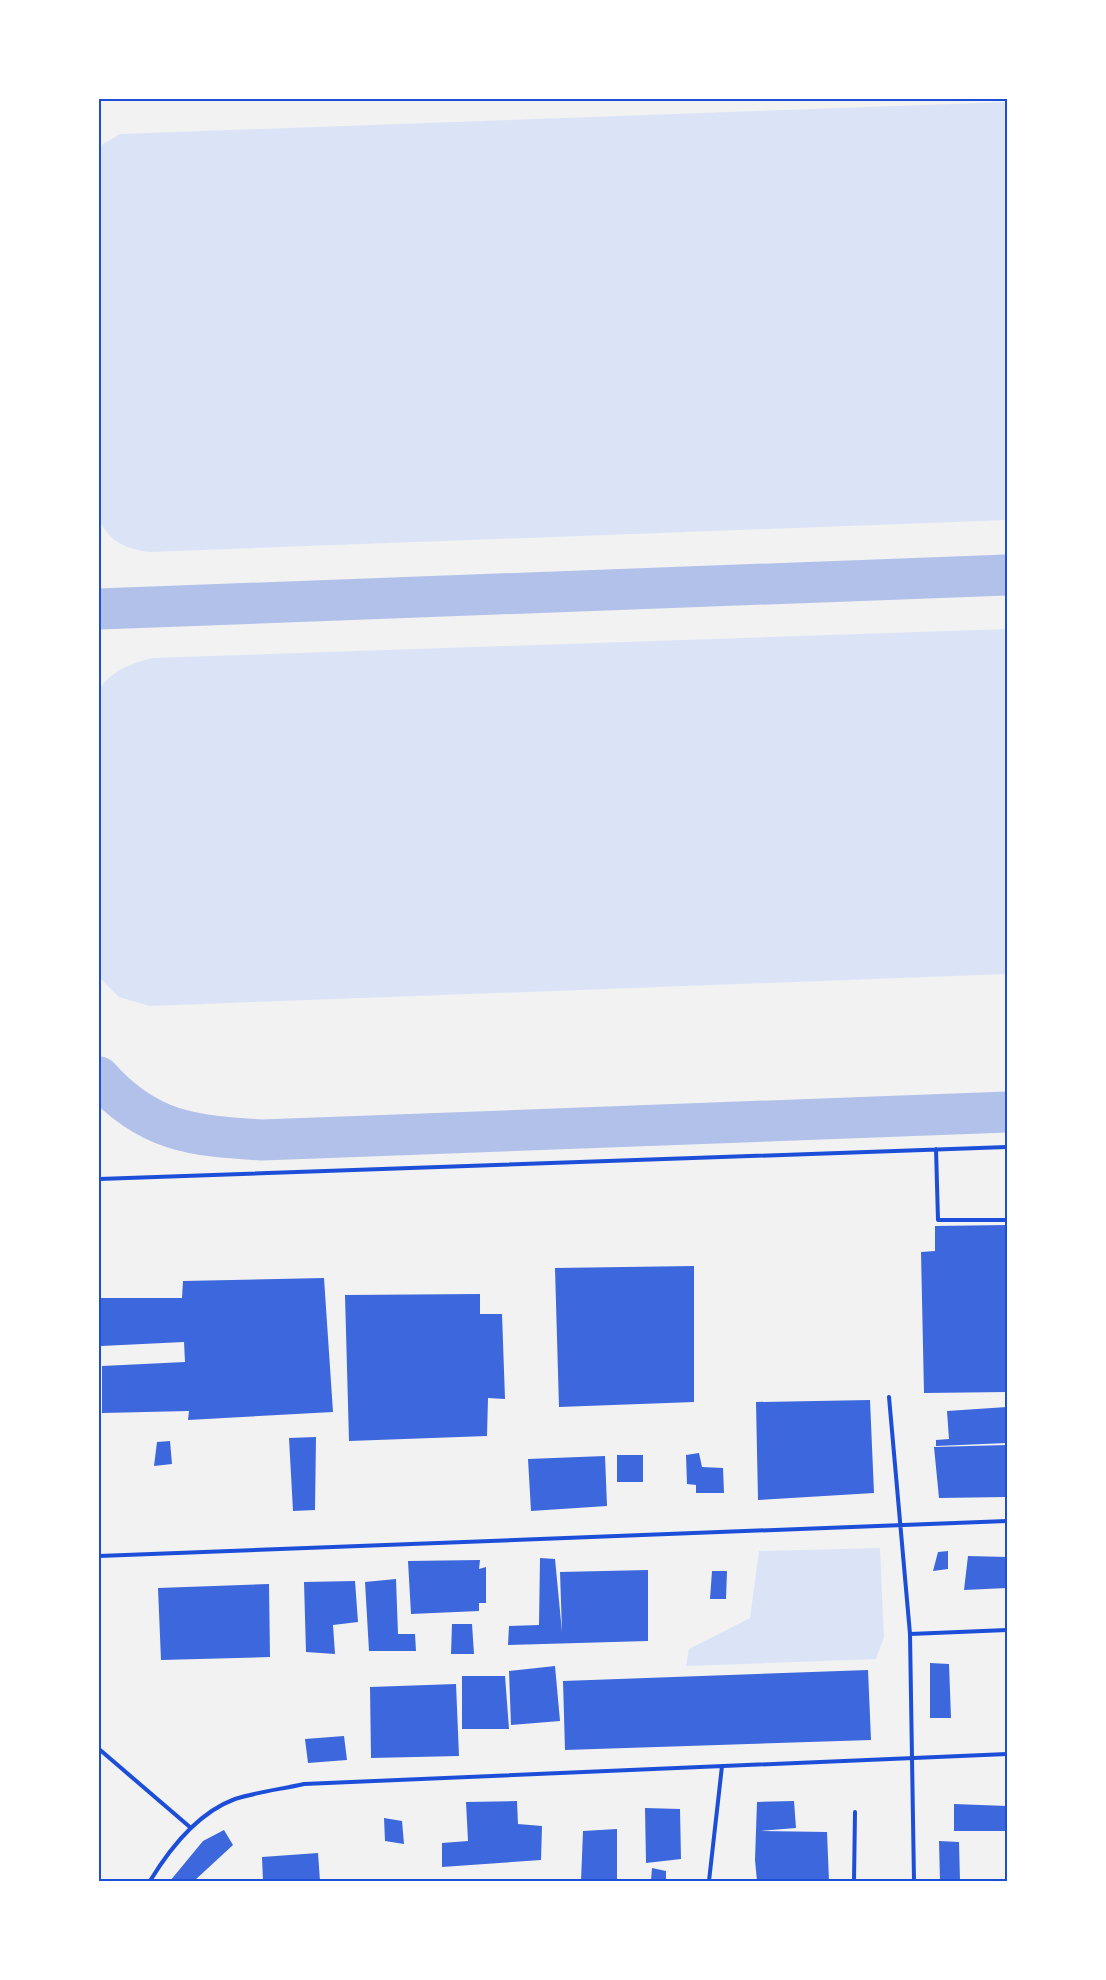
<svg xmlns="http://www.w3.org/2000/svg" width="1106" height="1980" font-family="'DejaVu Sans',sans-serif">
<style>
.green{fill:#dbe4f7}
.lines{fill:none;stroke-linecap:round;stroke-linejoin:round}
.taxiway{stroke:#b2c1ea;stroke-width:41}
.building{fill:#3d67dc}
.service{stroke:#1d4ed8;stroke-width:4}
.neatline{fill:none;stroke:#1d4ed8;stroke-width:2}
</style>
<rect width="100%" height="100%" fill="#f2f2f2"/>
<path class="green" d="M1007 102V520L150 552C126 549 110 542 99 520V150L103 144 120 134Z
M1007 629V974L150 1006 119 997 99 977V690C111 670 131 664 152 658Z
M880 1548 884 1637 876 1659 686 1666 689 1649 750 1618 759 1551Z"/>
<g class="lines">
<path class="taxiway" d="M99 609 1007 575
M99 1077C148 1132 193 1136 262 1140L1007 1112"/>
</g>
<path class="building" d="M1007 1225V1392L924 1393 921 1252 935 1251V1226Z
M694 1266V1402L559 1407 555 1268Z
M324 1278 333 1412 188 1420 189 1411 102 1413V1366L185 1362 184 1342 101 1346 99 1298H182L183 1281Z
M480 1294V1314H502L505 1399 488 1398 487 1436 349 1441 345 1295Z
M870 1400 874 1493 758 1500 756 1402Z
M1007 1407V1443L936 1446V1440L949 1439 947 1411Z
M316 1437 315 1510 293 1511 289 1438Z
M170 1441 172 1464 154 1466 157 1442Z
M1007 1445V1497L939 1498 934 1447Z
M699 1453 702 1467 723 1468 724 1493H696V1485L687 1484 686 1455Z
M617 1455H643V1482H617Z
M605 1456 607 1506 531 1511 528 1459Z
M948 1551V1569L933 1571 938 1552Z
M968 1556 1007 1557V1588L964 1590Z
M540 1558 555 1559 562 1632 560 1572 648 1570V1641L508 1645 509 1626 539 1625Z
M480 1560 479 1569 486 1567V1603H479V1611L411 1614 408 1561Z
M712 1571H727L726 1599H710Z
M396 1579 398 1634H415L416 1651H369L365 1582Z
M355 1581 358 1622 333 1625 335 1654 306 1652 304 1582Z
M269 1584 270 1657 161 1660 158 1588Z
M452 1624H472L474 1654H451Z
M930 1663 949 1664 951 1718H930Z
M555 1666 560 1721 511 1725 509 1671Z
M868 1670 871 1740 565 1750 563 1681Z
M462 1676H505L509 1729H462Z
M456 1684 459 1756 371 1758 370 1687Z
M344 1736 347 1760 308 1763 305 1739Z
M517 1801 518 1824 542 1826 541 1860 442 1867V1843L468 1841 466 1802Z
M794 1801 796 1828 760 1831 827 1832 829 1881H757L755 1860 757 1802Z
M954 1804 1007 1806V1831H954Z
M645 1808 680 1809 681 1859 646 1863Z
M384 1818 402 1821 404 1844 385 1841Z
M617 1829V1881H581L583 1831Z
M224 1830 233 1845 194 1881H170L203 1841Z
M939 1841 959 1842 960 1881H940Z
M318 1853 320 1881H263L262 1857Z
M652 1868 666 1871V1881H651Z"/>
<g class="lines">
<path class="service" d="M936 1149 938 1220H1007
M99 1179 1007 1147
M889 1397 910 1634 914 1881
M99 1556 1007 1521
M910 1634 1007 1630
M99 1749 191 1828
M150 1881C170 1848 197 1813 235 1799 257 1792 282 1789 304 1784L1007 1754
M709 1881 722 1766
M854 1881 855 1812"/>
</g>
<rect width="1106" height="1980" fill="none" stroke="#ffffff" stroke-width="200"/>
<rect x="100" y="100" width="906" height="1780" class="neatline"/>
</svg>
